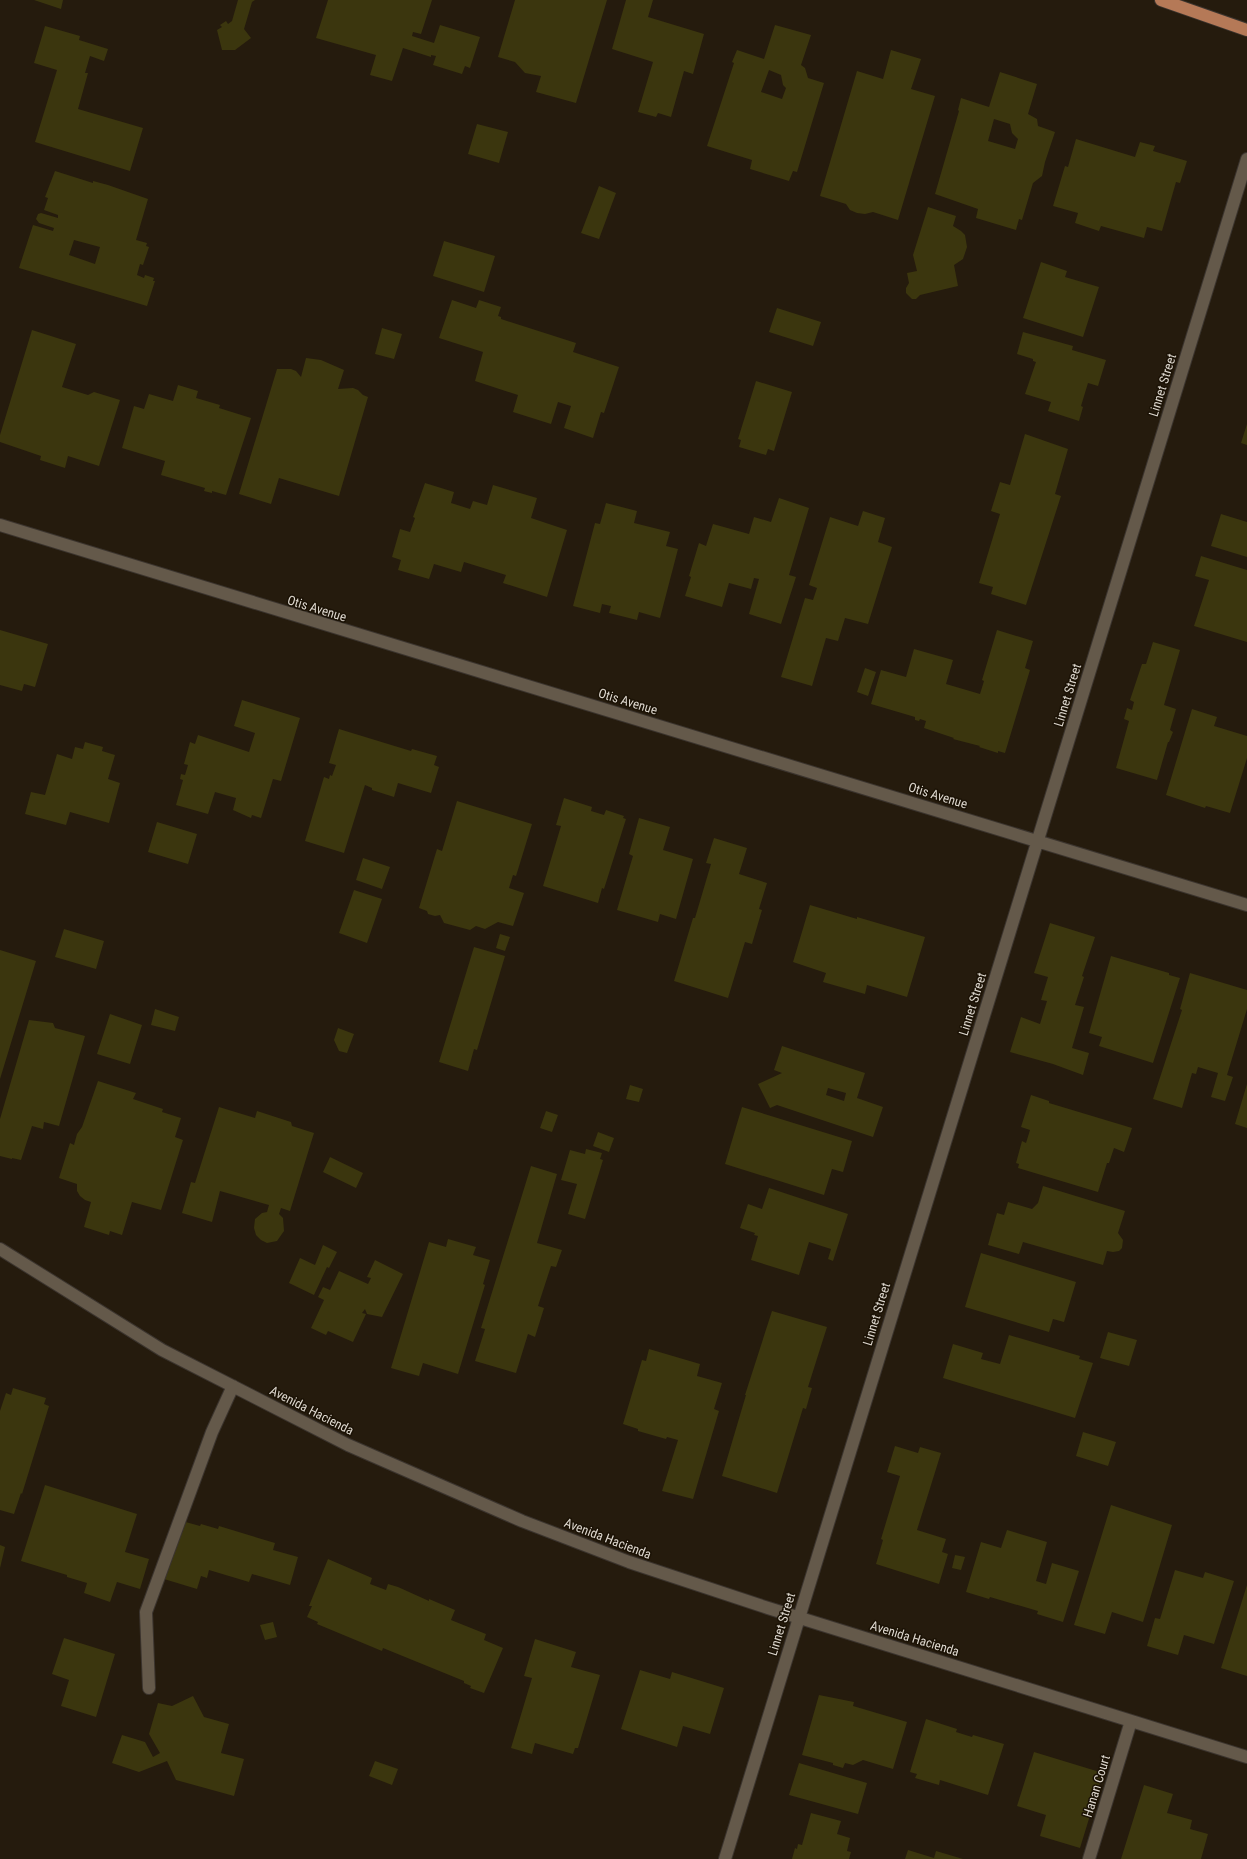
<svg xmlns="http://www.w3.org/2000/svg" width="1247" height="1859" font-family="'Roboto Condensed',sans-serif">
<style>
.building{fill:#3b360e;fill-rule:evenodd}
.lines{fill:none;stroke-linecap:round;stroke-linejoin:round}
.minor-casing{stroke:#3b342e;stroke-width:14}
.major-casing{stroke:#3b342e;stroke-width:14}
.minor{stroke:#64594a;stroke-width:12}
.major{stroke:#b57957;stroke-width:12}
.labels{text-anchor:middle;stroke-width:3;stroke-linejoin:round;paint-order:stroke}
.street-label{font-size:13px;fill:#ded8cf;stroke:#1b1205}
</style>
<rect width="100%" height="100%" fill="#251b0d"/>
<path class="building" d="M34 0H63L61 9Z
M238 0H255L252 2 244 29 251 38 235 50H222L217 30 222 27 220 25 226 21 228 24 232 21Z
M328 0H432L421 34 413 32 412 36 434 43 440 25 480 37 470 68 465 66 462 74 433 65 436 56 431 55V57L403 48 392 81 370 75 376 55 316 38Z
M515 0H607L576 103 536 92 541 76 525 73 515 62 498 57Z
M626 0H653L648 17 704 34 693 74 684 71 671 117 658 113 656 117 638 112 653 62 612 49Z
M775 25 811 35 801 65 805 68 808 78 824 83 797 172 793 171 789 181 750 169 752 160 707 146 734 63 732 62 737 50 764 59ZM769 70 781 75 783 85 786 88 782 99 761 92Z
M45 26 80 36 79 40 108 49 104 61 90 56 85 73H88L78 109 143 128 130 171 35 142 57 70 34 63Z
M891 50 921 59 911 89 935 96 898 220 873 212 865 214 857 213 850 210 846 204 820 196 857 71 883 79Z
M1000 72 1037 84 1028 114 1037 119 1038 126 1055 132 1045 162 1042 176 1033 183 1022 220 1019 219 1016 230 976 218 978 209 935 194 959 111 958 110 961 98 989 107ZM994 119 1010 124 1012 133 1018 139 1015 149 988 141Z
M477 124 508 132 499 163 468 154Z
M1076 139 1135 157 1140 142 1155 146 1153 151 1187 161 1180 183 1176 182 1162 231 1147 227 1144 238 1101 226 1099 231 1075 223 1078 213 1053 206 1065 166 1068 167Z
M55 171 93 183V181L108 185 148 199 136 240 147 243 146 246 149 247 143 265 140 264 137 275 144 278 145 275 154 278 153 281H155L147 306 19 268 33 225 53 231 54 228 39 223 36 219 38 214 41 213 58 218V215L44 210 48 198 45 197ZM74 240 100 247 95 264 69 255Z
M599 186 616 193 599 239 581 233Z
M928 207 956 216 953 226 961 231 965 235 967 247 963 259 954 265 958 286 920 295 916 299H912L906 293V288L909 283 907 273 917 271 913 255Z
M444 241 495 256 484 292 433 276Z
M1041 262 1067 271 1065 277 1099 287 1083 337 1023 318Z
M452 300 476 308 479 300 501 307 498 316 501 317V319L576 343 573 352 619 367 604 413 601 412 593 438 564 428 571 406 558 402 551 424 513 412 518 395 475 381 483 352 439 338Z
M777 308 821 322 813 346 769 332Z
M382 328 402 334 394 359 375 354Z
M32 330 76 344 62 387 88 395 94 392 120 400 99 466 68 456 65 468 40 460 41 456 0 442V435Z
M1023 332 1073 346 1072 350 1106 360 1098 386 1088 383 1081 406 1083 407 1079 421 1048 411 1051 402 1025 394 1036 362 1033 361V359L1017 354Z
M306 358 321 360 344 370 338 389 353 388 358 390 363 395 368 397 339 496 279 478 271 504 239 494 277 369H291L296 371 301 377Z
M756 381 792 392 774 451 768 449 766 455 739 447 741 440 738 439Z
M178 385 198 391 196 398 220 405 219 408 251 418 226 495 212 491V493L204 491 205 488 161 475 165 461 122 448 134 406 144 409 149 394 173 401Z
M1247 424V445L1241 443Z
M1025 434 1068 449 1055 494 1061 496 1026 605 991 594 993 587 979 583 1000 514 991 511 1000 482 1010 485Z
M425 483 454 492 451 503 470 509 473 501 487 505 493 485 537 498 531 518 567 530 547 597 503 583 506 575 464 562 461 572 434 564 429 579 398 570 401 560 392 557 400 529 410 532 415 518 413 517Z
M779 498 809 508 789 575 796 577 781 624 749 614 759 579 754 578 751 589 729 583 722 607 685 596 691 577 689 576 699 543 706 546 713 524 749 534 754 517 771 522Z
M606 503 637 511 634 523 670 532 666 546 678 549 660 618 639 612 637 620 609 613 611 606 602 604 600 613 573 606 595 523 600 524Z
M863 511 885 518 878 542 892 547 868 624 845 618 838 641 826 638 812 686 781 677 805 598 813 600 817 588 809 585 830 517 858 526Z
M1221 514 1247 522V557L1211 546Z
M1201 556 1247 570V642L1194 626 1209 580 1195 576Z
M0 630 48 644 35 687 24 684 22 691 0 685Z
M997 630 1033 641 1025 668 1030 670 1005 753 998 751V753L979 747 980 746 953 739 954 738 924 728 926 721 920 719 919 721 915 720V717L871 704 881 670 906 677 914 649 953 660 946 684 980 694 984 681 982 680Z
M1153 642 1180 650 1164 705 1176 709 1170 730 1173 732 1169 742H1168L1157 780 1116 768 1129 721 1124 719 1127 708 1132 710 1134 702 1130 700 1142 664H1146Z
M865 668 876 672 868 696 857 692Z
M242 700 300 718 281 781 273 779 261 818 252 815 251 818 233 810 236 798 215 792 208 814 176 805 183 780 180 779 181 774 185 775 188 765 184 764 190 742 195 744 198 735 249 752 255 733 234 726Z
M1192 709 1217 717 1214 726 1247 736V758L1230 813 1206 806 1205 808 1166 795Z
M339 729 411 751 412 749 437 756 434 765 439 767 431 793 398 783 394 797 372 790V788L365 785 344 853 305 841 324 777 329 779 330 775 332 776 336 765 329 763Z
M85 742 103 747 102 751 115 755 108 779 120 783 109 823 70 812 66 825 25 814 31 792 45 795 57 754 72 759 75 747 83 749Z
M564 798 592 807 591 811 604 815 606 810 624 816 623 818 626 819 604 889 602 888 598 903 543 886 561 826 556 825Z
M457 801 532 824 516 876 513 875 509 888 524 893 513 926 498 922 485 929 476 926 470 930 444 923 440 915 435 916 428 914 427 911 419 908 437 849 442 851Z
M639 818 670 827 663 850 693 859 676 919 660 914 658 922 617 910 633 856 629 854Z
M157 822 197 834 188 864 148 852Z
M714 838 747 848 739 874 767 883 759 909 762 910 752 944 745 942 728 998 674 981 693 918H695L711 864 706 863Z
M363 858 390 867 382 889 356 880Z
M354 890 382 899 367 943 339 933Z
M810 905 857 919V917L925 937 907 997 867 985 865 994 823 982 826 973 793 962Z
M1050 923 1095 937 1082 976 1084 977 1075 1005 1084 1007 1072 1048 1089 1053 1083 1075 1053 1064 1010 1052 1021 1017 1040 1024 1047 1001 1041 1000 1048 977 1034 973Z
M64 929 104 941 96 969 55 957Z
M500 934 510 937 505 951 496 948Z
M474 947 505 956 477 1050 474 1049 468 1071 439 1062Z
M0 950 36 961 0 1079Z
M1111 956 1169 973V975L1180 978 1153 1063 1099 1046 1102 1037 1089 1033Z
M1190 973 1247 990V1009L1227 1075 1233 1077 1225 1101 1211 1097 1218 1073 1198 1067 1196 1074 1192 1073 1182 1108 1153 1099 1182 1010 1180 1009Z
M155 1009 179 1017 175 1031 151 1025Z
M110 1014 142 1025 130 1064 97 1054Z
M29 1020 53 1023 55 1028 85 1036 59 1126 44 1122 43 1129 32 1126 21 1160 12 1158V1159L0 1156V1119Z
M338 1028 354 1034 347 1053 339 1051 334 1040Z
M782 1046 865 1073 857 1098 883 1107 873 1137 777 1105 770 1108 758 1084 782 1073 774 1070ZM828 1088 846 1093 844 1101 826 1095Z
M98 1081 136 1093 133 1099 163 1109 162 1112 181 1118 175 1137 183 1140 161 1210 132 1202 122 1235 110 1231 109 1235 84 1227 91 1202 85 1200 80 1196 77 1191V1184L59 1178 70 1143 74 1145 77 1134 82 1127Z
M1247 1084V1128L1235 1124Z
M630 1085 643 1089 639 1102 626 1099Z
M1031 1095 1049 1101V1103L1132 1128 1124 1152 1114 1148 1109 1163H1107L1098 1192 1018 1168 1019 1164 1016 1163 1022 1141 1026 1143 1030 1130 1021 1127Z
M219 1107 255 1118 257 1111 291 1122 292 1126 314 1133 290 1211 281 1208 279 1214 283 1218 284 1231 277 1241 267 1243 261 1240 256 1235 254 1228 255 1219 262 1213 267 1212 269 1205 220 1191 212 1222 182 1213 191 1182 195 1183Z
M742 1107 852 1141 843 1172 832 1169 824 1195 725 1164Z
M546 1111 558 1115 552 1132 540 1128Z
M598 1132 614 1138 609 1152 593 1146Z
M586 1149 602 1153 600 1159 603 1160 585 1219 568 1214 577 1184 561 1180 570 1150 585 1154Z
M330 1157 363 1173 356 1188 323 1172Z
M531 1166 557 1174 537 1243 562 1250 556 1267 551 1266 538 1306 544 1308 535 1337 528 1334 516 1373 475 1361 485 1329 481 1328Z
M1043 1186 1125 1211 1118 1233 1123 1240 1122 1248 1119 1251 1113 1252 1107 1251 1103 1265 1023 1242 1019 1254 988 1245 997 1213 1004 1215 1008 1202 1032 1209 1038 1203Z
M769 1188 848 1214 833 1261 828 1259 831 1249 809 1242 799 1275 751 1260 758 1236 754 1235 755 1233 740 1228 748 1204 762 1209Z
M448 1239 476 1247 473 1255 490 1260 483 1284 485 1285 458 1374 423 1363 419 1376 391 1368 429 1242 446 1247Z
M323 1245 337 1252 329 1268 327 1267 314 1295 289 1283 300 1258 315 1265Z
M981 1253 1076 1282 1064 1322 1053 1319 1049 1332 965 1307Z
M375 1260 403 1274 382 1317 367 1314 365 1309 362 1313 366 1314 353 1342 328 1331 326 1335 311 1328 324 1300 318 1297 323 1287 330 1290 339 1271 368 1284 371 1278 367 1277Z
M772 1311 827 1327 808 1387 812 1388 806 1409 803 1408 777 1493 722 1476 746 1395H745Z
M1108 1332 1137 1340 1129 1366 1100 1358Z
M1009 1335 1080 1356 1079 1359 1093 1363 1075 1418 943 1378 953 1344 983 1353 981 1359 1000 1364Z
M649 1349 700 1364 697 1376 722 1383 714 1409 719 1411 693 1499 662 1491 678 1440 667 1437 666 1439 638 1431V1429L623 1424 642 1360 646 1361Z
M13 1388 46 1398 44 1404 49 1406 22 1494 21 1493 14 1514 0 1510V1411L6 1393 11 1395Z
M1083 1432 1116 1442 1108 1466 1076 1456Z
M895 1446 918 1453 920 1447 941 1453 917 1530 946 1539 942 1552 948 1554 939 1584 876 1564 883 1540 881 1539 900 1476 887 1472Z
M45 1485 137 1514 125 1552 149 1559 140 1589 117 1582 110 1602 84 1593 87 1583 67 1577V1575L21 1561Z
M1111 1505 1172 1525 1143 1622 1112 1612 1105 1634 1074 1625Z
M182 1521 200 1526 201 1524 218 1529 219 1526 275 1543 273 1550 298 1557 290 1585 252 1574 249 1582 209 1570 207 1578 201 1576 197 1589 164 1579Z
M1007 1530 1047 1542 1036 1581 1046 1584 1052 1563 1079 1571 1063 1622 1037 1614 1038 1611 990 1597 989 1599 966 1592 981 1542 1001 1548Z
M0 1545 5 1547 0 1568Z
M955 1555 965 1557 961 1570 952 1568Z
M328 1559 372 1578 370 1584 386 1590 388 1584 398 1587 429 1601V1599L455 1610 451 1620 486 1634 484 1640 503 1648 484 1693 470 1688 471 1686 464 1683V1681L383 1648 382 1651 317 1624 318 1622 307 1617 312 1606H309Z
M1175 1570 1203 1578 1205 1572 1234 1581 1214 1644 1184 1635 1178 1655 1147 1646 1155 1618 1160 1619Z
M1247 1585V1676L1221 1668Z
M273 1622 277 1637 265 1640 260 1625Z
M64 1638 115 1654 96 1717 61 1706 69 1680 52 1674Z
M535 1639 576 1652 571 1667 600 1675 578 1748H575L573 1754 535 1743 532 1754 511 1748 532 1678 524 1676Z
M640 1670 670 1679 672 1672 724 1688 710 1734 683 1726 677 1747 621 1729Z
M819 1695 854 1702 853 1706 907 1722 893 1769 863 1760 853 1765 845 1763 843 1768 833 1765V1763L802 1755Z
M193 1696 204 1717 229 1724 221 1753 244 1759 234 1796 176 1780 167 1761 139 1772 112 1763 122 1735 145 1742 153 1757 160 1753 149 1734 158 1703 172 1706Z
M926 1719 957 1729 956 1732 972 1737 973 1735 1004 1744 988 1795 940 1780 939 1785 915 1778 917 1774 910 1772Z
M1034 1752 1103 1773 1080 1848 1040 1836 1046 1815 1017 1806Z
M375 1761 398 1769 392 1785 369 1776Z
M799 1763 867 1783 858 1814 789 1795Z
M1144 1785 1173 1794 1167 1813 1192 1820 1190 1829 1208 1834 1201 1859H1121Z
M811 1813 841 1821 837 1834 850 1838 847 1851 851 1852 849 1859H792L795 1848 797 1849 798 1844 802 1845Z
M908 1850 934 1858 936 1851 963 1859H905Z"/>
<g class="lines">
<g class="minor-casing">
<path id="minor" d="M0 525C415 654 832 775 1247 905
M0 1249 162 1350 348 1445 522 1521 629 1562 768 1608 1247 1757
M149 1688 146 1612 212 1432 233 1386
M725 1859 1247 159
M1089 1859 1131 1721"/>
</g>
<g class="major-casing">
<path id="major" d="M1161 0 1247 30"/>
</g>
<use href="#minor" class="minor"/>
<use href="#major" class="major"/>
</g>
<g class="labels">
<g class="street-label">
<text transform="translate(1162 385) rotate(-73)" y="5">Linnet Street</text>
<text transform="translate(317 608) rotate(17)" y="5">Otis Avenue</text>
<text transform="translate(1067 695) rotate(-73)" y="5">Linnet Street</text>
<text transform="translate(628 701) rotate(17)" y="5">Otis Avenue</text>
<text transform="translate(938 795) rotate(17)" y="5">Otis Avenue</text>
<text transform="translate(972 1004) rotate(-73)" y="5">Linnet Street</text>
<text transform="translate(876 1314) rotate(-73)" y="5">Linnet Street</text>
<text transform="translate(312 1410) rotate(27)" y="5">Avenida Hacienda</text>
<text transform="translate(608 1538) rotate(21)" y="5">Avenida Hacienda</text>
<text transform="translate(781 1624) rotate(-73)" y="5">Linnet Street</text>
<text transform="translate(915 1638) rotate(17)" y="5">Avenida Hacienda</text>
<text transform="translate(1096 1786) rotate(-73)" y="5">Hanan Court</text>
</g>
</g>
</svg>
